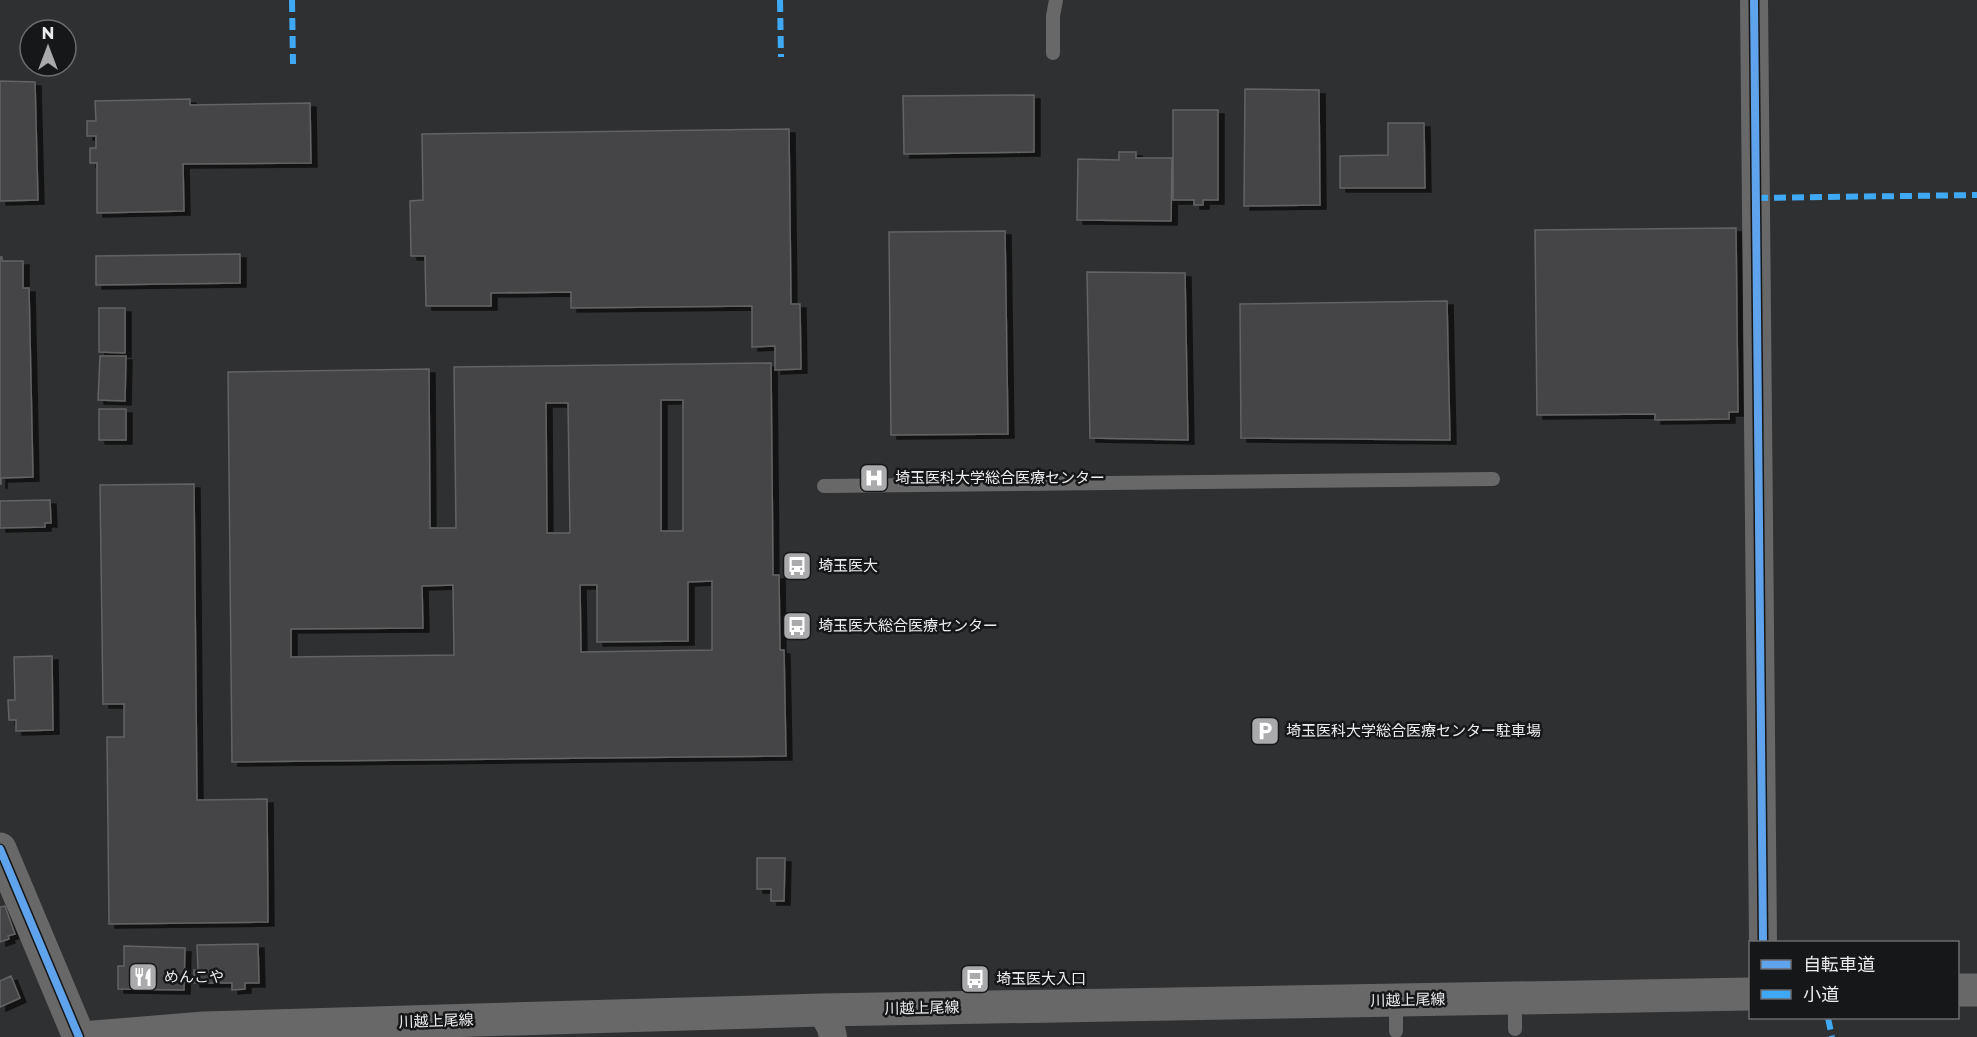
<svg xmlns="http://www.w3.org/2000/svg" width="1977" height="1037" font-family="Montserrat,'Noto Sans JP',sans-serif">
<style>
.building{fill:#444546;stroke:#626364;stroke-width:1.5;fill-rule:evenodd;filter:url(#shadow)}
.lines{fill:none;stroke-linecap:round;stroke-linejoin:round}
.service{stroke:#686868;stroke-width:14}
.minor{stroke:#686868;stroke-width:28}
.tertiary{stroke:#686868;stroke-width:33}
.primary{stroke:#686869;stroke-width:33}
.quiet{stroke:#3fa9f5;stroke-width:6;stroke-dasharray:12 6;stroke-linecap:butt}
.cycleway-casing{stroke:#161718;stroke-width:11}
.cycleway{stroke:#60a3ed;stroke-width:8}
.labels{text-anchor:middle;stroke-width:5;stroke-linejoin:round;paint-order:stroke}
.poi-label{font-size:15px;fill:#ececee;stroke:#161718;text-anchor:start}
.street-label{font-size:15px;fill:#ececee;stroke:#161718}
</style>
<defs>
<filter id="shadow"><feDropShadow dx="6" dy="4" stdDeviation="0" flood-color="#0009"/></filter>
</defs>
<rect width="100%" height="100%" fill="#2f3031"/>
<path class="building" d="M0 81 35 82 38 200 0 201Z
M1245 89 1319 90 1320 205 1244 206Z
M1034 95V152L904 154 903 96Z
M190 99V105L310 103 311 163 183 164 184 211 97 213V163H90V148H96V136H87V121H96L95 101Z
M1173 110H1218V200H1203V205H1194V200H1173Z
M1388 123H1424L1425 188H1340V156L1388 155Z
M789 129 791 304H800L801 369 775 370V346L752 347V306L571 308V292L491 293V306H426L425 256H411L410 201 423 200 422 134Z
M1119 152H1136V158H1172L1171 221 1077 220 1078 159 1119 160Z
M1736 228 1738 412H1729V419L1655 420V414L1537 415 1535 230Z
M1005 231 1008 434 891 435 889 232Z
M240 254V283L96 285V256Z
M0 257H2V261H23V288H29L33 477 1 478V484H0Z
M1087 272 1185 273 1188 440 1090 438Z
M1447 301 1450 440 1241 438 1240 304Z
M99 308H125V353L99 352Z
M100 356H126L125 401 98 400Z
M771 363 773 575H779L780 650H784L786 756 232 762 228 372 429 369 430 528H456L454 367ZM661 400H683V531H661ZM546 403H568L570 533H547ZM712 581V650L581 652 580 585H597V642L688 641V582ZM453 585 454 655 291 657V629L423 628 422 586Z
M99 409H126V440H99Z
M194 484 197 800 267 799 268 922 109 924 107 737H124V704H103L100 485Z
M50 500 51 523H45V527L0 528V501Z
M52 656 53 730 16 731V720H9L8 700H15L14 657Z
M757 858H785L784 901H771V889H757Z
M5 906 15 934 8 936 9 939 0 942V907Z
M258 944 259 983H245V989L232 990V983H194V970H198L197 945Z
M124 946 185 948 184 990 118 989V966H124Z
M11 976 20 998 0 1007V981Z"/>
<g class="lines">
<path class="service" d="M1053 53V16L1056 0
M824 486 1493 479
M1515 998V1029
M1396 1000V1031"/>
<path class="minor" d="M1754 0 1763 942
M821 1010 831 1028 833 1037"/>
<path class="tertiary" d="M0 849 79 1037"/>
<path class="primary" d="M1958 990H1977
M94 1037 204 1028 821 1010 1750 994"/>
<path class="quiet" d="M292 0 293 64
M780 0 781 57
M1756 198 1977 195
M1828 1018 1832 1037"/>
<g class="cycleway-casing">
<path id="cycleway" d="M1754 0 1763 942
M0 849 79 1037"/>
</g>
<use href="#cycleway" class="cycleway"/>
</g>
<defs>
<g id="hospital-square" transform="scale(1.5)"><rect x="-9" y="-9" width="18" height="18" rx="4" fill="#aaaaac" stroke="#161718"/><path d="M-5-5h3v3.5h4V-5h3V5h-3V1.5h-4V5h-3Z" fill="#fff"/></g>
<g id="bus-square" transform="scale(1.5)"><rect x="-9" y="-9" width="18" height="18" rx="4" fill="#aaaaac" stroke="#161718"/><path d="M-5-6H5V4H4V6H2V4H-2V6H-4V4H-5ZM-3.5-4V0h7V-4ZM-3.5 1.2v1.5H-2V1.2ZM2 1.2v1.5H3.5V1.2Z" fill="#fff"/></g>
<g id="parking-square" transform="scale(1.5)"><rect x="-9" y="-9" width="18" height="18" rx="4" fill="#aaaaac" stroke="#161718"/><path d="M-3.5-5.5H1a3.5 3.5 0 0 1 0 7H-1V5.5H-3.5ZM-1-3.4V-.6H.8a1.4 1.4 0 0 0 0-2.8Z" fill="#fff"/></g>
<g id="restaurant-square" transform="scale(1.5)"><rect x="-9" y="-9" width="18" height="18" rx="4" fill="#aaaaac" stroke="#161718"/><path d="M-5-6h1v4h1v-4h1v4h1v-4h1v5L-1.5 .5V6h-2V.5L-5-1ZM5-6V6H3V1.5H1.5Q1.5-4 5-6Z" fill="#fff"/></g>
</defs>
<g fill-rule="evenodd">
<use href="#hospital-square" x="874" y="478"/>
<use href="#bus-square" x="797" y="566"/>
<use href="#bus-square" x="797" y="626"/>
<use href="#parking-square" x="1265" y="731"/>
<use href="#restaurant-square" x="143" y="977"/>
<use href="#bus-square" x="975" y="979"/>
</g>
<g class="labels">
<g class="poi-label">
<text x="895" y="483">埼玉医科大学総合医療センター</text>
<text x="818" y="571">埼玉医大</text>
<text x="818" y="631">埼玉医大総合医療センター</text>
<text x="1286" y="736">埼玉医科大学総合医療センター駐車場</text>
<text x="164" y="982">めんこや</text>
<text x="996" y="984">埼玉医大入口</text>
</g>
<g class="street-label">
<text transform="translate(1408 1000) rotate(-1)" y="5">川越上尾線</text>
<text transform="translate(922 1008) rotate(-1)" y="5">川越上尾線</text>
<text transform="translate(436 1021) rotate(-2)" y="5">川越上尾線</text>
</g>
</g>
<rect x="1749" y="941" width="210" height="78" fill="#161718" stroke="#6c6c6e" stroke-width="1.5"/>
<rect x="1761" y="960" width="30" height="9" fill="#60a3ed" stroke="#6c6c6e" stroke-width="1.5"/>
<text x="1803" y="971" font-size="18" fill="#ececee">自転車道</text>
<rect x="1761" y="990" width="30" height="9" fill="#3fa9f5" stroke="#6c6c6e" stroke-width="1.5"/>
<text x="1803" y="1001" font-size="18" fill="#ececee">小道</text>
<g transform="translate(48 48)"><circle r="28" fill="#161718" stroke="#6c6c6e" stroke-width="1.5"/>
<path d="M0-4.5L10 22L0 15L-10 22Z" fill="#aaaaac"/>
<text y="-9" font-size="16" font-weight="bold" text-anchor="middle" fill="#ececee">N</text>
</g>
</svg>
